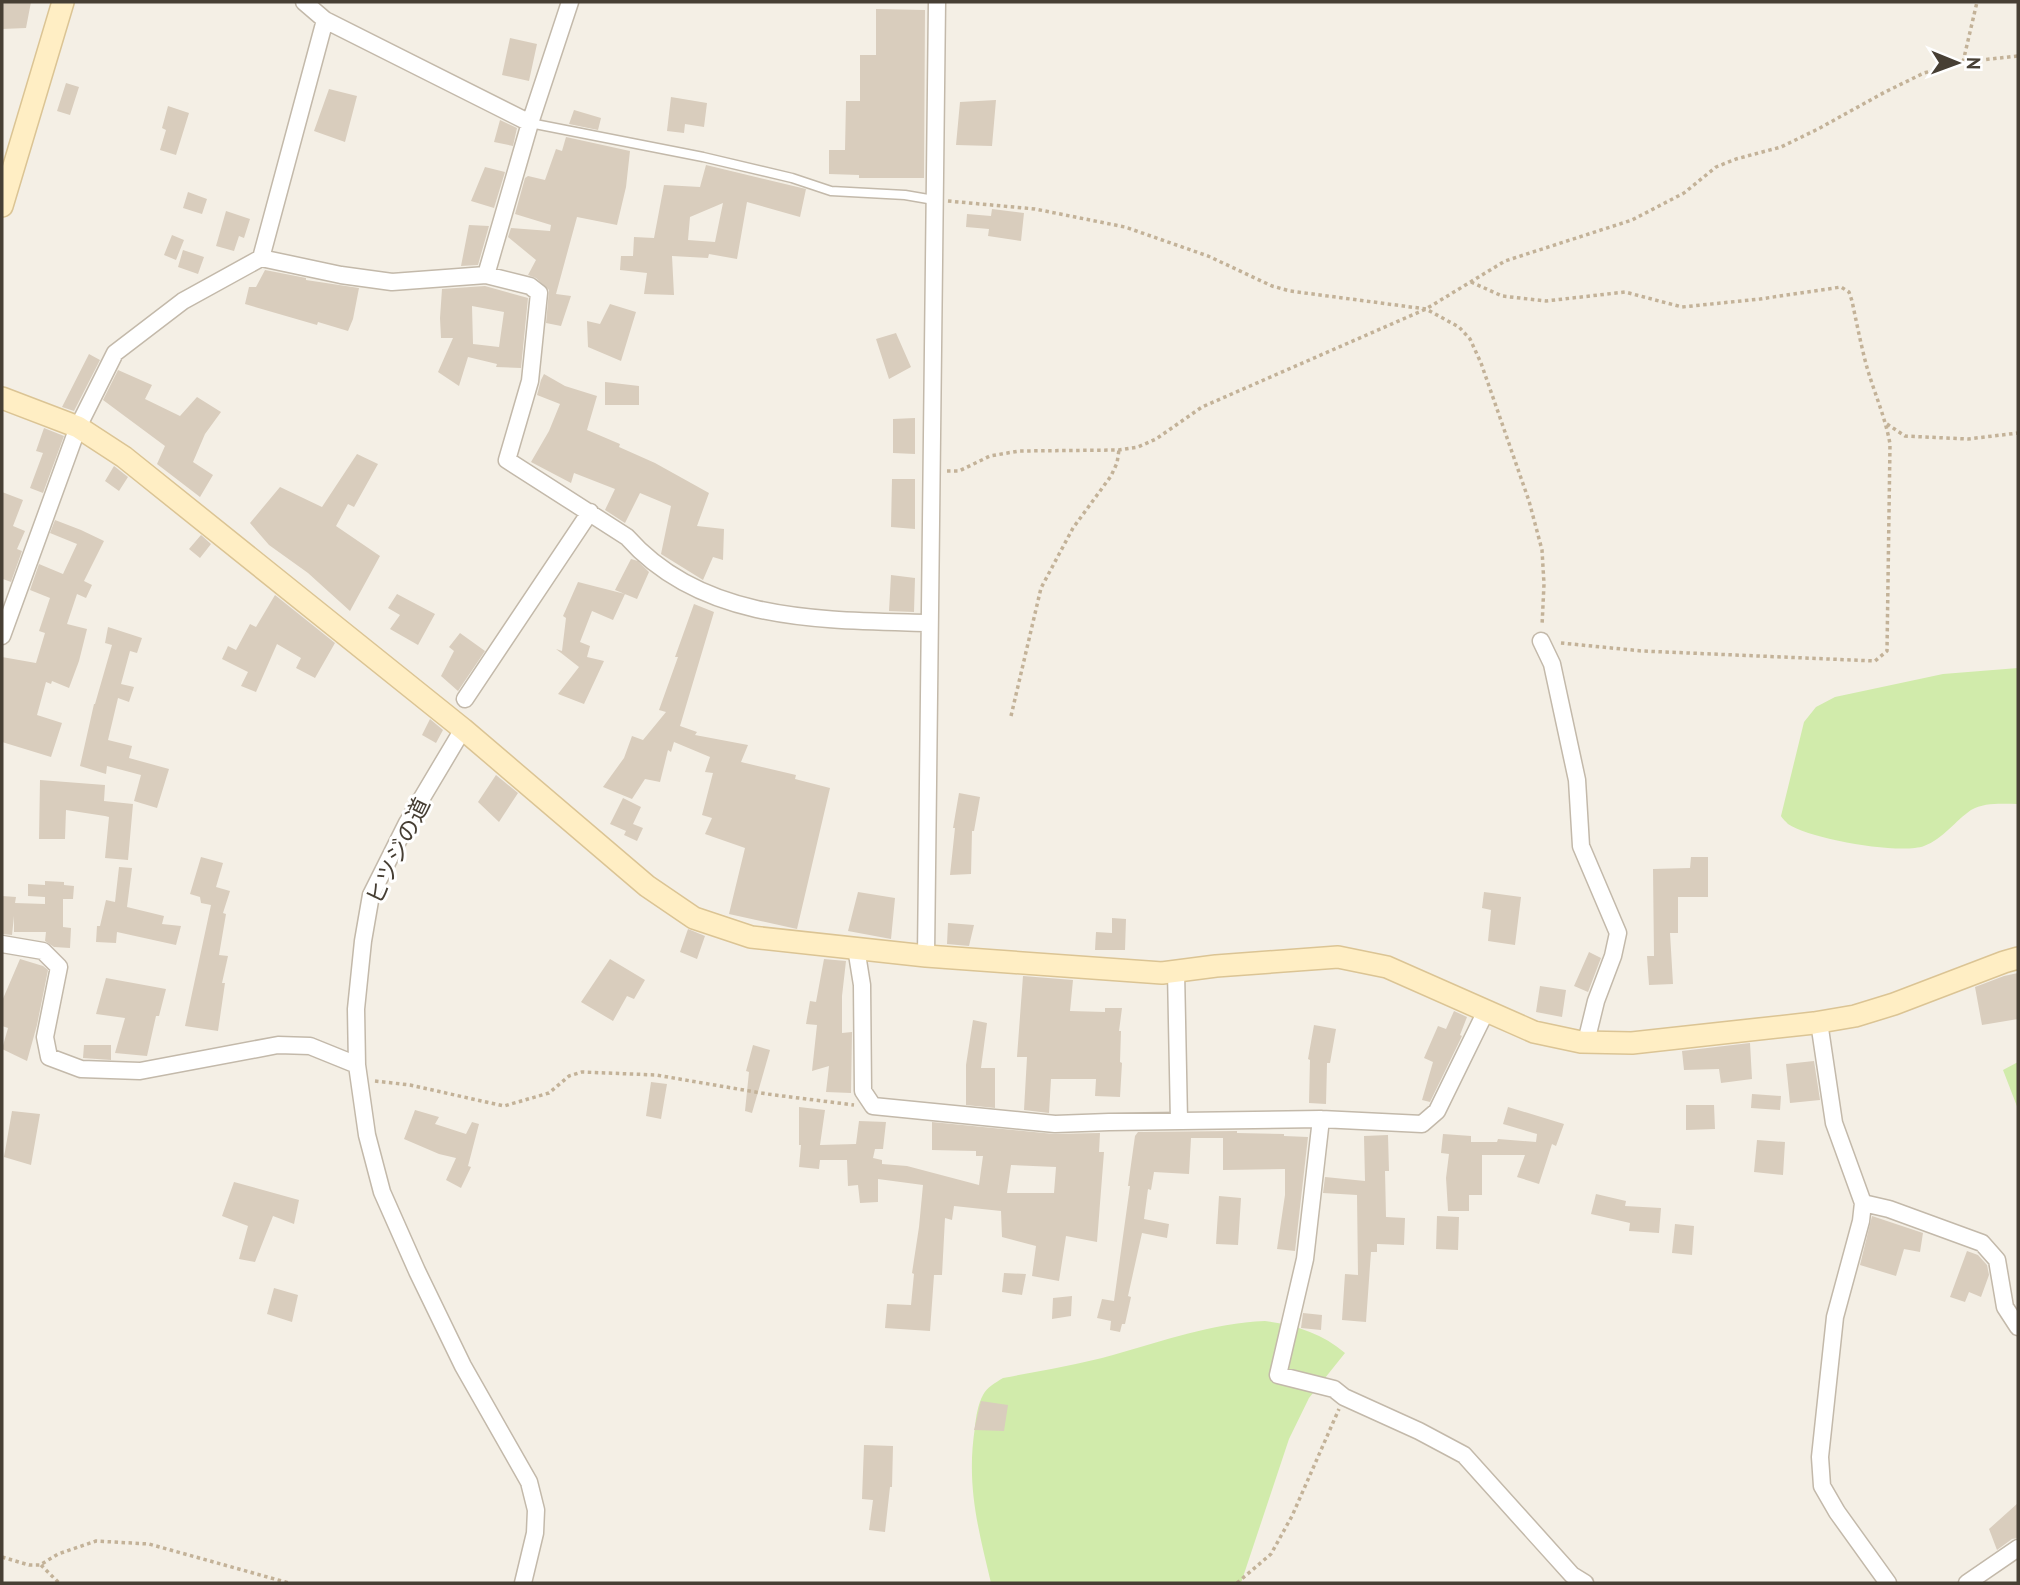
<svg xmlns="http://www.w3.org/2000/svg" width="2020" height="1585" font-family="'PT Sans','Noto Sans JP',sans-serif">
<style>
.green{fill:#d1ebab}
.building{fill:#d9cdbd;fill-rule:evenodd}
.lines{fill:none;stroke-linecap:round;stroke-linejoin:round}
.lane-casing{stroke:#c3b9aa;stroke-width:11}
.street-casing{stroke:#c3b9aa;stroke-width:19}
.secondary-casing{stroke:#dbc494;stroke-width:24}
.path{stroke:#c3b298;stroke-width:3.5;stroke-dasharray:3.5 3.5;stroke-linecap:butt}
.lane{stroke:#fff;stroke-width:8}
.street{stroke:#fff;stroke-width:16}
.secondary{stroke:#ffeec4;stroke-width:21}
.labels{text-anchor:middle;stroke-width:6;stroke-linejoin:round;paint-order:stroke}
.street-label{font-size:23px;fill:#473f34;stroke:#fff}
</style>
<rect width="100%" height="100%" fill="#f4efe5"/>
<path class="green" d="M2018 668V804C2003 804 1985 802 1971 810 1955 821 1943 839 1924 846 1900 855 1810 839 1788 824 1787 823 1782 818 1781 816L1804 722 1816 707 1835 697 1943 674Z
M2018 1062V1109L2003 1070Z
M1265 1321C1295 1325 1322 1333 1345 1353L1309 1398 1289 1439 1241 1583H991C978 1528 966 1485 975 1427 976 1417 978 1404 983 1395 987 1387 995 1383 1003 1378 1040 1371 1077 1365 1113 1355 1164 1341 1212 1323 1265 1321Z"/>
<path class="building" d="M2 2H31L26 28 2 29Z
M876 9 925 10 924 178H859V175L829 174V150H845L846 101H860V55H876Z
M510 38 537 44 529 81 502 75Z
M66 83 79 87 70 115 57 111Z
M329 89 357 96 345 142 314 131Z
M671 97 707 103 704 127 685 124 684 133 667 131Z
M996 100 992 146 956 145 960 102Z
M168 106 189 113 176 155 160 150 166 130 162 128Z
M574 110 601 118 598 130 569 124Z
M500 120 517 128 513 146 494 142Z
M566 137 630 151 626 187 617 225 577 217 556 294 571 296 561 326 546 323 549 290 536 278 528 275 536 260 508 237 511 228 550 231 551 225 515 214 525 178 528 176 545 180 556 149 562 151Z
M706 165 806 189 800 217 747 202 737 259 709 254 708 258 672 256 674 295 644 294 647 273 620 270 621 256H633L634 237 654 238 664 185 700 187ZM723 203 715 242 688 240 690 217Z
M485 167 505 172 494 208 471 201Z
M188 192 207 199 202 214 183 208Z
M992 209 1024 213 1021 241 988 236 989 229 966 227 967 214 991 216Z
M226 211 250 219 244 238 239 236 234 251 216 246Z
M469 225 489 226 478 265 461 266Z
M172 235 184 240 176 260 164 255Z
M183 250 204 257 198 274 178 267Z
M265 270 306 278V280L359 288 353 319 348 331 318 322 317 325 245 304 249 287H256Z
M485 286 528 298 521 368 496 367 497 364 468 357 459 386 438 372 453 338H441L440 318 442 289ZM472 306 504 312 499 347 473 344Z
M610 304 636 312 621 361 588 347 587 321 600 324Z
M896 333 911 367 889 379 876 339Z
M89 354 100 360 74 411 62 407Z
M118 370 152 385 145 399 180 416 197 397 221 412 205 434 193 462 213 475 200 497 157 464 165 446 103 400Z
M544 374 565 386 597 396 587 430 620 444 619 447 655 463 709 493 697 526 724 529 723 560 713 557 703 580 661 554 671 506 640 493 625 523 605 510 615 489 574 473 571 483 531 462 549 431 560 404 537 395 541 380Z
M605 382 639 386V405H605Z
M915 418V454L893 453V419Z
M44 428 64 436 43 493 30 488 43 453 36 451Z
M357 454 378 464 354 507 348 504 336 526 380 556 350 611 308 573 269 545 250 523 280 487 322 507Z
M114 466 128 477 119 491 105 481Z
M892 479H915V529L891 527Z
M2 492 23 500 13 526 25 531 17 549 22 551 11 582 3 579 2 582Z
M55 520 81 530 104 541 84 581 92 585 86 598 77 594 67 624 87 629 79 661 69 688 52 681 51 684 46 682 37 715 62 723 51 757 2 742V657L36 663 45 633 39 631 50 598 30 590 39 564 63 574 77 544 50 533Z
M201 535 211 544 200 558 189 549Z
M631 559 638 561 649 572 637 599 615 590Z
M891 575 915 578 914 612 889 611Z
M578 582 625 594 613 620 592 611 580 642 590 646 587 657 604 661 584 704 558 694 579 667 556 649 562 651 566 618 563 616Z
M397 594 435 614 418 645 390 629 400 615 388 608Z
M275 595 335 643 315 678 296 668 301 658 277 644 256 692 241 686 248 672 222 659 228 646 236 650 250 624 256 627Z
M694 604 714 612 680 726 697 732 695 735 748 745 741 762 796 775 795 779 830 788 797 929 729 914 745 848 705 834 712 818 702 815 713 773 705 772 710 757 674 742 671 752 668 750 660 782 645 779 632 799 603 787 624 758 632 736 643 740 666 712 659 710 678 657H675Z
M108 627 142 638 137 653 130 651 121 684 134 687 129 702 118 698 108 740 132 746 129 758 169 769 157 808 134 801 141 775 107 766 106 774 80 766 94 704H95L112 645 105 643Z
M460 633 485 651 458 691 441 676 454 651 449 647Z
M430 719 443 730 436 743 422 735Z
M496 775 518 793 499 822 478 802Z
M40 780 105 785 104 801 133 804 128 860 105 858 109 817 105 816 66 810 65 839H39Z
M959 793 980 797 974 831H972L971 874 950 875 955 828H953Z
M623 798 641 807 633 824 643 828 637 841 624 835 626 831 610 824Z
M201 857 223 863 216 887 230 891 223 913 226 914 219 955 228 956 222 983H225L218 1031 185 1026 211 905 201 903 200 897 190 894Z
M1691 857H1708V897H1678V933H1670L1673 984 1649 985 1647 956H1654L1653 869 1690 868Z
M119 867 132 868 127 907 164 916 162 924 181 926 176 945 117 932 116 943 96 942 97 926H100L106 900 115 902Z
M45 881 64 882V885L74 886 73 899H63V927L71 928 70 948 54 947 45 941 46 932H14V916L12 935 2 934V896L16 897 15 903 45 904V897L28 896V884L45 885Z
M858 892 895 898 891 939 848 931Z
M1484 892 1521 897 1515 945 1488 941 1491 910 1482 908Z
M1112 918 1126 919 1125 950H1095L1096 932 1112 933Z
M948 923 974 925 969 946 947 944Z
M688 929 705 936 697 959 680 952Z
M1589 952 1601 958 1588 992 1574 986Z
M20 959 43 966 48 970 37 1025 27 1061 2 1049 8 1028 2 1026V1001Z
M610 959 645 980 634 999 627 996 613 1021 581 1002Z
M824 959 846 961 842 996V1033L852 1032 851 1093 826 1092 829 1066 812 1071 817 1025 806 1024 810 1001 816 1002Z
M2018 973V1019L1982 1025 1975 987 2004 976Z
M1023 976 1073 980 1070 1011 1105 1012V1008H1122L1119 1031H1121L1120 1062 1122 1063 1120 1097 1095 1096 1096 1079H1051L1049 1113 1024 1110 1027 1057H1017Z
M106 978 166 989 159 1016H156L147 1056 115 1053 125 1018 96 1014Z
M1540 986 1566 990 1562 1017 1536 1012Z
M1454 1011 1467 1017 1460 1035 1462 1036 1430 1102 1422 1100 1433 1062 1424 1058 1438 1026 1446 1029Z
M973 1020 987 1023 981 1068H995V1108L966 1105V1065Z
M1314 1025 1336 1029 1330 1063H1327L1326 1104 1309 1103 1310 1060 1308 1059Z
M1750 1043 1752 1079 1721 1083 1719 1069 1684 1070 1682 1051Z
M84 1045H111V1060L83 1058Z
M753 1045 770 1050 752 1113 745 1111 749 1072 746 1071Z
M1814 1061 1820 1100 1790 1103 1786 1064Z
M651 1082 667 1084 661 1119 646 1116Z
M1752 1094 1781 1096 1780 1110 1751 1108Z
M1686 1105H1714L1715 1129 1686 1130Z
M799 1107 825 1110 820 1145 856 1144 859 1121 886 1122 883 1149H875L873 1158 882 1160V1164L907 1166 979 1185 983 1156H976V1151L932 1150V1122L1054 1134 1100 1133 1099 1152H1104L1097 1242 1066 1236 1059 1281 1032 1276 1036 1246 1002 1237 1001 1211 954 1206 952 1220 945 1218 942 1275H934L930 1331 885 1328 887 1304 911 1305 914 1274 912 1273 919 1227 923 1185 878 1179V1202L860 1203 858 1185 848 1186 847 1160H820L819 1169 799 1167 801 1145H799ZM1011 1165 1056 1167 1054 1193H1007Z
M1508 1107 1564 1124 1556 1146 1552 1144 1539 1184 1517 1177 1525 1155H1482V1195H1469V1211H1448L1446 1178 1449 1154 1441 1153 1443 1134 1471 1136V1142H1497L1498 1139 1536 1142 1537 1134 1503 1124Z
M415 1110 439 1117 435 1124 466 1134 472 1122 479 1124 468 1166 471 1167 461 1188 446 1180 456 1158 439 1154 404 1139Z
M12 1111 40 1114 31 1165 4 1157Z
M1237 1131V1133L1284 1134V1136L1308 1137 1295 1251 1277 1249 1285 1195V1169L1223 1170V1138H1191L1189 1174 1154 1172 1151 1190 1148 1189 1144 1219 1169 1224 1167 1238 1142 1233 1128 1296 1131 1297 1125 1324H1122L1120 1332 1110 1330 1111 1321 1097 1318 1102 1299 1114 1301 1130 1186H1128L1135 1136 1138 1132Z
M1388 1135 1389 1171H1385L1386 1217 1405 1218 1404 1245 1377 1244V1252H1371L1366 1322 1342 1320 1345 1274 1358 1275 1357 1195 1323 1193 1325 1177 1365 1181 1364 1136Z
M1757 1140 1785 1142 1783 1175 1754 1172Z
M234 1182 299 1200 294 1224 273 1216 255 1262 239 1259 248 1226 222 1216Z
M1596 1194 1626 1201 1625 1206 1661 1208 1659 1233 1629 1231 1630 1223 1591 1214Z
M1219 1196 1241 1198 1238 1245 1216 1244Z
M1437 1216 1459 1217 1458 1250 1436 1249Z
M1872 1216 1923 1233 1920 1252 1904 1249 1896 1276 1860 1265Z
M1675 1224 1694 1226 1692 1255 1672 1253Z
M1967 1251 1978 1255 1987 1265 1989 1275 1981 1297 1969 1292 1965 1302 1950 1297Z
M1004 1273 1026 1274 1022 1295 1002 1292Z
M274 1288 298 1295 292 1322 267 1314Z
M1072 1296 1071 1316 1052 1319 1053 1298Z
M1303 1313 1322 1315 1321 1330 1301 1328Z
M981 1401 1008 1405 1004 1431 974 1430Z
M864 1445 893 1446 892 1487H890L885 1532 869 1530 873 1500 862 1499Z
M2018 1503V1538L2012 1539 1997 1550 1989 1529Z"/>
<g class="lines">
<g class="lane-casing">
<path id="lane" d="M530 123 703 157 792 178 831 191 905 195 934 200"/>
</g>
<g class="street-casing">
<path id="street" d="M304 2 325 20 530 123
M261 258 325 20
M486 275 530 123 570 2
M2 636 78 427 115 353 183 301 261 258 341 275 392 282 486 275 530 286 539 293 530 381 507 460 627 537C703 623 823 620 929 623
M1541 641 1552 664 1577 780 1581 846 1618 933 1613 956 1596 1001 1586 1042
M465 699 590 512
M463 729 407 823 371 895 363 941 356 1009 357 1065 367 1135 382 1192 417 1271 463 1366 529 1482 536 1510 535 1533 523 1583
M2 944 43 951 59 967 45 1037 49 1057 81 1069 140 1071 278 1045 310 1046 357 1065
M856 948 862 985 863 1091 873 1106 1055 1124 1109 1122 1321 1119 1422 1124 1437 1111 1486 1011
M926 956 937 2
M1176 971 1179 1121
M1819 1022 1834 1123 1863 1203 1861 1221 1835 1317 1820 1457 1822 1486 1837 1512 1888 1583
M1321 1119 1305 1259 1278 1375 1334 1389 1344 1397 1419 1431 1464 1455 1572 1575 1585 1583
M1863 1203 1889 1209 1982 1243 1997 1260 2005 1307 2018 1327
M1967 1583 2018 1548"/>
</g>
<g class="secondary-casing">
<path id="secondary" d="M2 206 63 2
M2 398 78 427 124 457 463 729 647 886 694 918 751 937 926 956 1162 973 1216 966 1338 957 1387 967 1534 1032 1581 1042 1632 1043 1814 1023 1855 1016 1894 1004 2004 962 2018 958"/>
</g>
<path class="path" d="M1963 62 1977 2
M948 201 1035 209 1125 227 1208 256 1272 286 1290 291 1426 309 1459 327 1470 339 1481 363 1529 501 1542 550 1544 584 1542 626
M1471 282 1502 296 1546 301 1625 292 1682 307 1760 299 1841 287 1849 292 1852 301C1856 320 1860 340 1865 360 1872 388 1885 415 1890 444L1887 651 1875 661 1642 651 1561 643
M1887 424 1905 436 1968 439 2018 433
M947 471H959L990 456 1019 451 1119 450 1138 447 1156 439 1202 407 1426 309 1505 261 1632 220 1684 193 1716 167 1736 159 1781 147 1818 129 1885 92 1924 73 1963 62 2018 56
M1011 716 1041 588 1073 528 1111 476 1117 463 1119 450
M375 1081 410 1085 504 1106 549 1093 569 1076 582 1072 656 1075 767 1094 854 1105
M2 1557 29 1565H40L58 1554 96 1541 149 1544 289 1583
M41 1565 59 1583
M1237 1583 1271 1554 1292 1516 1339 1409"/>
<use href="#lane" class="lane"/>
<use href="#street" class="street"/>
<use href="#secondary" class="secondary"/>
</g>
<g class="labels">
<g class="street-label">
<text transform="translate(398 851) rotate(-64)" y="8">ヒツジの道</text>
</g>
</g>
<rect width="2020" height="1585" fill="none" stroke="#473f34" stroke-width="7"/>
<g transform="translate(1957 63) rotate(91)" stroke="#ffffff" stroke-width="5" paint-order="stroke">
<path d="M0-5L12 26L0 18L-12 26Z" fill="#473f34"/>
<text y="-10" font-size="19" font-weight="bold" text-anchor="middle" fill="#473f34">N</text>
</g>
</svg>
